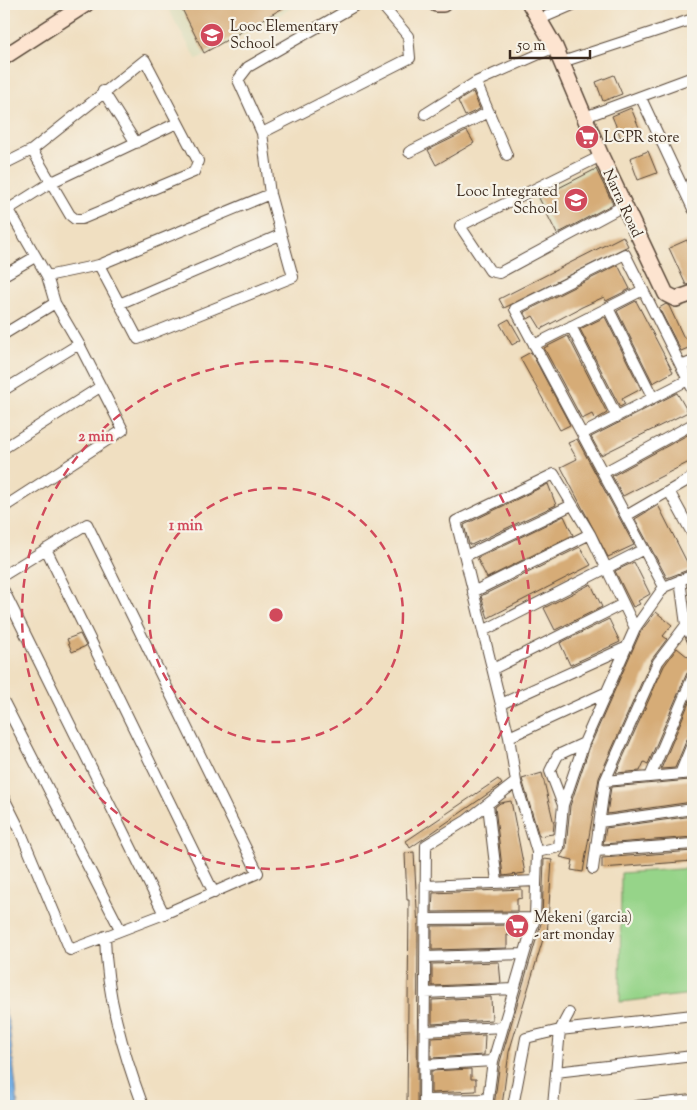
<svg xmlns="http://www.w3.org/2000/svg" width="697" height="1110" font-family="'Sorts Mill Goudy',serif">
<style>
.built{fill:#ddddbc}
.green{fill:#96d489;stroke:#687f54}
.water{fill:#73aee4;stroke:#576c81}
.building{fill:#d6ac77}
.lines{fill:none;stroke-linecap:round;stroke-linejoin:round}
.street-casing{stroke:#564536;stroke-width:12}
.secondary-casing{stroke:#564536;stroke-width:18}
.street{stroke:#fff;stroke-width:10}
.secondary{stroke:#fde4d0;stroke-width:15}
.ring{fill:none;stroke:#d1495b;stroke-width:2.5;stroke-dasharray:9 6}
.labels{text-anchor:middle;stroke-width:4.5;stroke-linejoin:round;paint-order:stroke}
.poi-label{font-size:15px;fill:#3b2a1e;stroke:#f7f3e8;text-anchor:start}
.street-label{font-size:15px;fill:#3b2a1e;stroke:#f7f3e8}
.centre{fill:#d1495b;stroke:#f7f3e8;stroke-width:2.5}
.ring-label{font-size:15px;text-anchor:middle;font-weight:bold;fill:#d1495b;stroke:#f7f3e8;stroke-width:4.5;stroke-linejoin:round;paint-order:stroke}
</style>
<rect width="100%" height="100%" fill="#f7f3e8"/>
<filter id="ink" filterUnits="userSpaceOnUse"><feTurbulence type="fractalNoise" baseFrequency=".02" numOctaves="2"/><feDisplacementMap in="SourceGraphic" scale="10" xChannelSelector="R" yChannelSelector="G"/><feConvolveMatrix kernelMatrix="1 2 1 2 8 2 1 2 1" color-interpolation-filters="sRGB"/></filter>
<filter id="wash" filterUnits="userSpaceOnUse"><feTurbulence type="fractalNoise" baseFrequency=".0096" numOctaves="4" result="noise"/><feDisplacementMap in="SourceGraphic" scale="20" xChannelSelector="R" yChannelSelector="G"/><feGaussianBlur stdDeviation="1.12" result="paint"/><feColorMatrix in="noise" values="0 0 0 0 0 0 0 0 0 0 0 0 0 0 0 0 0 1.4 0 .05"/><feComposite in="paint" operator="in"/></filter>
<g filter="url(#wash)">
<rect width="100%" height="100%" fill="#f0dfc1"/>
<path class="built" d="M181 4H299L197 60 169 11Z
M598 163 619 204 554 237 533 196Z"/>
<path class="green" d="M693 868V994L620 1002 621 873Z"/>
<path class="water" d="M4 1007 9 1025 18 1106H4Z"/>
<g id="blocks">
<path class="building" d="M187 4H290L204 53 181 7Z
M614 75 622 94 603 101 596 82Z
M473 92 480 109 465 116 458 101Z
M631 108 640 130 621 138 612 116Z
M467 131 474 143 436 165 428 150Z
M648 151 657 173 638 180 630 158Z
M596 169 613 204 557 234 539 198Z
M623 236 628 246 504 308 499 299Z
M687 240 693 256V283L686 285 669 248Z
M618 265 630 289 606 301 604 297 582 307 541 329 533 316 528 319 524 312Z
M636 301 673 372 653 383 617 311Z
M666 304 669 306 684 338 693 334V346L681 351 659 308Z
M605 317 641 389 622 399 625 404 620 407 580 329Z
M509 319 521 340 512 345 500 324Z
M568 336 607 413 595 420 592 414 582 419 544 348Z
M531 352 570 425 560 430 520 358Z
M677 393 688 412 601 455 591 437Z
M693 432V460L623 496 612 476Z
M577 439 634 545 608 557 561 467 577 459 568 443Z
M548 484 556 505 471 545 469 544 464 525Z
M658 505 690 568 693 565V568L667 578 635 519Z
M564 516 573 535 487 578 477 558Z
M580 547 591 565 488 618 481 596Z
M634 562 650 594 638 601 640 604 633 607 615 571Z
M693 582V605L688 585Z
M591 584 602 607 555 630 544 608Z
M656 612 672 625 663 636 667 639 652 659 599 778 583 872 571 870 573 860 560 857 566 848 570 806 590 746 632 651 641 631Z
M609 619 620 642 570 665 560 643Z
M80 634 86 646 72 652 67 639Z
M677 648 693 661V669L687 673 648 764 644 762 640 771 616 773 664 666Z
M693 693V735L687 739 675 768 661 769Z
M542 773 554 824 553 834 539 836 522 779Z
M498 779 502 784 410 848 406 841Z
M690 780 692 802 607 814 611 787Z
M511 801 525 873 503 876 495 807 500 803Z
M693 816V837L603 844 606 828Z
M693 851V861L602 868V858Z
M414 852 418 929 417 1106H407L409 900H407L405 853Z
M544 859 552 860 547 936H544L509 1052 502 1106H494L500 1062 542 920Z
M522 889V898L517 899V911L432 912 433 893Z
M513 925V935H507V948L432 950V926Z
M499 962 501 983 432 986V964Z
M491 997 492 1020 432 1024V1000Z
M485 1035 484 1055 431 1058V1038Z
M471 1069V1079H476V1091L431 1093V1071Z"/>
</g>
</g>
<g filter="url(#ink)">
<use href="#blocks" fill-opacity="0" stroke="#564536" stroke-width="1"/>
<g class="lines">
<g class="street-casing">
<path id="street" d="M358 4 248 67 238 80 262 133 410 58 408 36 381 4
M538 20 575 4
M562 62 693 19
M476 82 507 155
M103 91 136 143
M641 98 693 209
M425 114 476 82 555 47
M585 117 693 77
M409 152 489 112
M601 156 460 226 490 271 499 273 625 205
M4 164 32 150 145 60 198 161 194 172 82 219H75L70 215 32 150
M4 212 50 183 177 123
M99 265 138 339 293 277 270 194 262 133
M4 275 35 257
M47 276 99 265 270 194
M119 304 280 235
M608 308 653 398
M571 326 617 417
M4 334 55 303
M534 345 643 290
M681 366 693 361
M4 390 79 344
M582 434 688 380
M4 448 100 387
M603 473 693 424
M669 491 693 535
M4 507 123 430 79 344 55 303 47 276 9 210
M626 516 693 477
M46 549 214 893
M465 556 572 505
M4 575 87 524 258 873 164 914 70 950 19 828 4 798
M680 580 686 625 693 641
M664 587 515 309 625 254 693 390
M4 591 164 914
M473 592 590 534
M483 631 644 549
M493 669 623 604
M4 702 120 929
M501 704 627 647
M509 737 607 692
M680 774 693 742
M650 777 693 676
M605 781 693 773
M488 805 497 882
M563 805 550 771 558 755 584 743
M600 822 693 809
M596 851 693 844
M537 852 559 847 563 805 584 743 635 628 664 587 693 575
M593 869 605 781 658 662 686 625 693 621
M426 886 536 881
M426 919 535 918
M105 936C106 994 123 1052 143 1106
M425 957 523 954
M425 993 513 989
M425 1031 503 1027
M424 1065 493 1061
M556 1072 693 1056
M424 1100 486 1099
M424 1106 426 845 467 820 516 782
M487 1106 493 1061 535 918 537 852 516 782 509 737 456 521 554 474 590 534 635 628
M513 1106 526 1038 560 1030 693 1015
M553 1106 560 1030 569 1013
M636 1106 693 1100"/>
</g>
<g class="secondary-casing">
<path id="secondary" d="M436 4H443
M530 4 555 47 601 156 666 294 676 299 693 293
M4 57 86 4"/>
</g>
<use href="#street" class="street"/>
<use href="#secondary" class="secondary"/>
</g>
</g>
<g class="ring">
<circle cx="276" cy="615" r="127"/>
<circle cx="276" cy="615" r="254"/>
</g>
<defs>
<g id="school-disc" transform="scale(1.25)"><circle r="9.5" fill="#d1495b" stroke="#f7f3e8"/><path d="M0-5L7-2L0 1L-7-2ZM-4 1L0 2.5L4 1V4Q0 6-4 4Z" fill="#fff"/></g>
<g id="supermarket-disc" transform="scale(1.25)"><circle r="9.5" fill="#d1495b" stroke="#f7f3e8"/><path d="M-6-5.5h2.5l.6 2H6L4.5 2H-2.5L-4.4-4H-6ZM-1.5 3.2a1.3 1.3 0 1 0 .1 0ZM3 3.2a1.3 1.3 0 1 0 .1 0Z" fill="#fff"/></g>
</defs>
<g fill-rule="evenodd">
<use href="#school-disc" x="212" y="35"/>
<use href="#supermarket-disc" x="587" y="137"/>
<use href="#school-disc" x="576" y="200"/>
<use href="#supermarket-disc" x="517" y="926"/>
</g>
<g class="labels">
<g class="poi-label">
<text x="230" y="31">Looc Elementary<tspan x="230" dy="17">School</tspan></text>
<text x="604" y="142">LCPR store</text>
<text x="558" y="196" text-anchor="end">Looc Integrated<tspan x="558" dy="17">School</tspan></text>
<text x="534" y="922">Mekeni (garcia)<tspan x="534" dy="17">- art monday</tspan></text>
</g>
<g class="street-label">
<text transform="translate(623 203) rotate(65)" y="5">Narra Road</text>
</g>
</g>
<circle cx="276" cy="615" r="8" class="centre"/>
<g class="ring-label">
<text x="96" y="441">2 min</text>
<text x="186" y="530">1 min</text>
</g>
<rect width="697" height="1110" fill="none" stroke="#f7f3e8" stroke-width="20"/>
<path d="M510 50v8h80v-8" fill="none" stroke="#3b2a1e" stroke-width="2.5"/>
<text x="517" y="50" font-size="15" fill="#3b2a1e" stroke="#f7f3e8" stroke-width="4" paint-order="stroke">50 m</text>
</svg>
